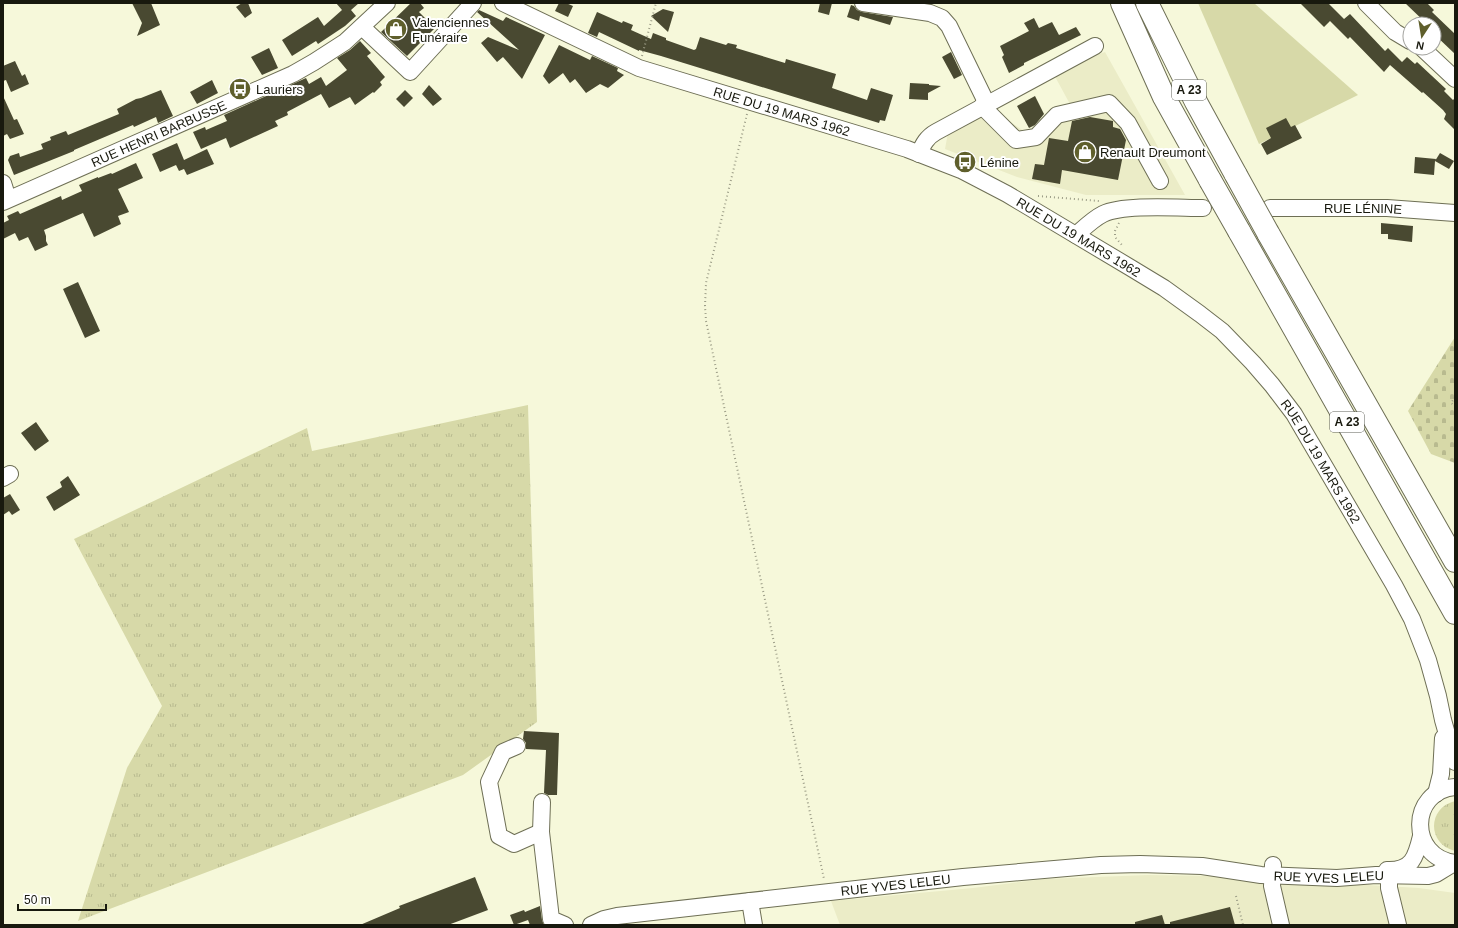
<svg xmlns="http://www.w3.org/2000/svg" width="1458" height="928" font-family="Helvetica,sans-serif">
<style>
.built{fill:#ebecc7}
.grass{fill:url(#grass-tufts)}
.cemetery{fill:url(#cemetery-stones)}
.garden{fill:#d7d9a8}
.building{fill:#494931}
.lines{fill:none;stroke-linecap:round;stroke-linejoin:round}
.minor-casing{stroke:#6e6f55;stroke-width:18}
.highway-casing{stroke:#6e6f55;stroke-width:24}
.path{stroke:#9c9d87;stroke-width:2;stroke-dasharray:1 3;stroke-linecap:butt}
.minor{stroke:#fff;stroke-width:16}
.highway{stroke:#fff;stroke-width:22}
.highway-bridge-casing{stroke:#6e6f55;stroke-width:24;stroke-linecap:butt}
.highway-bridge{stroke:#fff;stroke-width:22}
.labels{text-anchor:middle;stroke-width:4;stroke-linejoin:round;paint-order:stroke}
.shield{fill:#fff;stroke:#5d5e56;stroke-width:1}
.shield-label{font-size:12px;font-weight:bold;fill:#18190e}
.poi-label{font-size:13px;fill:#18190e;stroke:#fff;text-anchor:start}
.street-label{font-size:13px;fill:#18190e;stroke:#fff}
</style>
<defs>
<pattern id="grass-tufts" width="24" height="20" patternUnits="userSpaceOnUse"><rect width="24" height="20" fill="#d7d9a8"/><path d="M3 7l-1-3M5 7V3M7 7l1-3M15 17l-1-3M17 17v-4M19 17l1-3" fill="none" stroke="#b8ba8f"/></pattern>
<pattern id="cemetery-stones" width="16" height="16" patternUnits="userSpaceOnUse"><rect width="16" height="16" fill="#d7d9a8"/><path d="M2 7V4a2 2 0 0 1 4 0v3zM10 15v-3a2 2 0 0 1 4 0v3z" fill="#b8ba8f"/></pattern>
</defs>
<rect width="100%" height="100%" fill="#f6f8da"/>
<path class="built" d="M1105 52 1185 195H1086L1017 177 945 149 949 127 995 112 1027 133 1071 106 1052 71Z
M1148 875 1212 876 1419 888 1455 893V925H840L831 901 973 888 1044 879Z"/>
<path class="grass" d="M528 405 537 722 463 775 78 921 127 768 162 706 74 539 307 428 312 451Z
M1455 801V851C1427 844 1427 808 1455 801Z"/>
<path class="cemetery" d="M1455 337V463L1431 454 1408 411Z"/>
<path class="garden" d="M1198 3H1254L1358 95 1259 144Z"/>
<path class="building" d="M132 3H151L160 25 137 36 142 23Z
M242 3H248L252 13 245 18 236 7Z
M336 3H359L351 10 356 16 345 26 318 44 316 41 292 56 282 40 318 17 324 26 342 10Z
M411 3H420L424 8 419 12 435 28 407 56 381 32Z
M559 3H566L573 6 568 17 555 11Z
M820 3H832L829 15 818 12Z
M1300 3H1328L1344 19 1350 14 1385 51 1388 48 1402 62 1407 57 1415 64 1417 62 1446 89 1444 91 1453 100 1455 98V130L1444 119 1446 114 1443 110 1423 92 1422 93 1390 65 1384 72 1350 37 1348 39 1330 21 1324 27Z
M1405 3H1427L1434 10 1432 12 1455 34V54L1434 34V24H1427Z
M851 5 854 6 857 10 862 12 893 17 890 25 860 16 859 21 847 17Z
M663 9 674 12 668 32 651 16Z
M479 10 503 21 506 17 545 35 522 79 503 57 497 62 481 43 488 37 519 50 477 12Z
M597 12 622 23 623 21 633 25 631 30 651 39 653 33 666 38V40L694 50 696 49 700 37 726 45 728 43 737 45 736 48 785 63 786 59 836 74 832 88 867 100 871 88 893 95 885 121 880 120 879 123 661 56 639 50V51L599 32 597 37 588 33Z
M1034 18 1039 28 1052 22 1059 35 1076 27 1081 35 1024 63V65L1009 73 1002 57 1004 55 1000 46 1029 31 1024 23Z
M360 41 371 53 367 56 385 77 380 82 382 85 374 93 373 92 355 105 350 97 329 108 321 94 287 112 288 115 275 121 278 126 230 148 226 138 201 149 193 132 205 127 206 130 227 121 224 115 306 78 309 84 321 77 326 86 347 70 337 58 350 50Z
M559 45 590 60 592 56 618 68 617 71 624 75 608 88 600 84 586 93 575 79 570 83 563 73 549 84 543 76Z
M269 48 278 68 262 75 251 57Z
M951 52 962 75 954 79 942 57Z
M15 61 22 76 25 74 29 84 11 92 6 80 3 81V66Z
M212 80 218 93 197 104 190 92Z
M910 83 929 84V85L941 86 928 93V100L909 99Z
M429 85 442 99 433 106 422 94Z
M161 90 173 116 158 123 156 117 134 127 133 125 74 150V151L14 175 8 160 10 156 19 153 20 157 43 149 41 144 51 140 50 137 66 131 68 135 119 114 117 109 136 99 141 98Z
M405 90 413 98 404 107 396 99Z
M3 96 14 120 17 119 24 134 10 139 7 134 3 136Z
M1035 96 1044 114 1035 125 1029 128 1017 106Z
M1090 117 1113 121V127L1120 129 1126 140 1118 180 1062 170 1060 184 1032 179 1035 164 1044 165 1049 138 1068 141 1072 121Z
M1286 118 1291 127 1295 125 1302 138 1267 155 1261 144 1271 138 1266 128Z
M177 143 184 160 207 149 214 164 187 175 184 169 179 171 176 165 160 172 152 154Z
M1440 153 1454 161 1449 169 1435 161 1434 175 1414 173 1415 157 1436 159 1435 161Z
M136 163 143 178 118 189 129 212 118 216 121 224 94 237 83 213 44 230 46 236V241L48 245 35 251 28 237 19 241 15 233 3 239V223L9 220 7 216 18 211 20 214 61 196 62 200 82 191 79 185 98 177V178L111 173 112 174Z
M1381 223 1413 226 1412 242 1388 239V234H1381Z
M78 282 100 331 85 338 63 289Z
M36 422 49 441 35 451 21 433Z
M68 476 80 495 54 511 46 497 62 487 60 482Z
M10 494 20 510 12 515 9 511 3 515V498Z
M524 731 559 733 557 795H548L544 793 546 750 526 749V743L523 739Z
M475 877 488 910 448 925H360L400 908 399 906Z
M540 906 542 920 544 925H530L528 920 514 925 510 915 524 910 525 912Z
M1230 907 1235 925H1170V922Z
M1162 915 1165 925H1135V922Z"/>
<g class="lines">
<g class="minor-casing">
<g id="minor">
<path id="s1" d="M503 3 639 68 907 149 961 170 1007 194 1131 268 1164 288 1200 314 1222 331 1253 363 1272 385 1294 414 1394 585 1412 619 1428 660 1438 696 1443 720 1455 762"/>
<path d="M863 3 930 13 942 18 949 26 987 104"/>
<path d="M1366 3 1395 32 1410 41"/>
<path d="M362 27 410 72 473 3"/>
<path d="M1422 48 1455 79"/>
<path d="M982 106 1016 140 1036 137 1057 115 1109 103 1128 123 1160 181"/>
<path d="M919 154C923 144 927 137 936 132L1095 46"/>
<path d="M3 183 8 199"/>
<path id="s2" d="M3 202 293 74 314 62 345 42 387 3"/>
<path id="s3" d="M1270 208H1387L1455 213"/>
<path d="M1076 235C1084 228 1093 219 1103 214 1124 204 1178 208 1203 208"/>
<path d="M3 478 10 474"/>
<path d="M517 746 503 752 489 782 499 836 514 844 541 832 551 919 565 925"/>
<path d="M1455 787C1409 791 1408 857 1455 863"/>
<path d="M1436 794 1441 774 1443 738"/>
<path d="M541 832 542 802"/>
<path d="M1273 865 1272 886 1281 925"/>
<path d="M1387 870C1412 871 1416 857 1421 836"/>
<path d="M1389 870V888L1398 925"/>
<path d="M750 901 754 925"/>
<path id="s4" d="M591 925 604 919 617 916 963 877 1101 865 1140 864 1202 866 1261 875 1337 878 1376 875 1428 876 1436 874 1454 863"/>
</g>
</g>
<g class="highway-casing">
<path id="highway" d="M1122 3 1164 97 1210 180
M1147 3 1196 102 1236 175
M1239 231 1455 613
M1268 233 1455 561"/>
</g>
<path class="path" d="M642 56 656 3
M747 114 706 283 705 306 706 321 824 879
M1038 196 1099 201
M1119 223 1115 231V237L1122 245
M1455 397 1451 403 1455 406
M1236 896 1243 925"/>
<use href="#minor" class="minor"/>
<use href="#highway" class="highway"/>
<g class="highway-bridge-casing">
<path id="highway-bridge" d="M1236 175 1268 233
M1210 180 1239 231"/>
</g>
<use href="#highway-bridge" class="highway-bridge"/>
</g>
<defs>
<g id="shop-disc" transform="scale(1.15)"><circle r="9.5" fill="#5f5f2c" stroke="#fff"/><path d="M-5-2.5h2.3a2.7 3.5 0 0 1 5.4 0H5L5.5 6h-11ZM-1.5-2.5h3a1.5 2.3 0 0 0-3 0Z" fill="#fff"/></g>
<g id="bus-disc" transform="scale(1.15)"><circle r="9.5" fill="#5f5f2c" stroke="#fff"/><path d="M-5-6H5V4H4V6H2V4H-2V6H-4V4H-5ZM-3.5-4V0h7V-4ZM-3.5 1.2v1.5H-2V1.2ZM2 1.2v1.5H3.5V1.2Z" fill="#fff"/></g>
</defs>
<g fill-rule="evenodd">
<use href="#shop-disc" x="396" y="29"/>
<use href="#bus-disc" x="240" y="89"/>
<use href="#shop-disc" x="1085" y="152"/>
<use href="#bus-disc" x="965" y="162"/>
</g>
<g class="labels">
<g class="shield">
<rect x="1172" y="80" width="34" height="20" rx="3"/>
<rect x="1330" y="412" width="34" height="20" rx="3"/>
</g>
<g class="shield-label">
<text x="1189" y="94">A 23</text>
<text x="1347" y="426">A 23</text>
</g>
<g class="poi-label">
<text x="412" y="27">Valenciennes<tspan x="412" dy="15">Funéraire</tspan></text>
<text x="256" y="94">Lauriers</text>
<text x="1100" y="157">Renault Dreumont</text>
<text x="980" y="167">Lénine</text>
</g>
<g class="street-label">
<text dy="5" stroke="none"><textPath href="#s1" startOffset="300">RUE DU 19 MARS 1962</textPath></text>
<text dy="5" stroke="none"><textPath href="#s2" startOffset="170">RUE HENRI BARBUSSE</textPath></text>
<text dy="5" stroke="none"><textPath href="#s3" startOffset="93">RUE LÉNINE</textPath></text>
<text dy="5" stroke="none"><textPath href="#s1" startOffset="624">RUE DU 19 MARS 1962</textPath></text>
<text dy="5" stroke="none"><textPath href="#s1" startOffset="960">RUE DU 19 MARS 1962</textPath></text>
<text dy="5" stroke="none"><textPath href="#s4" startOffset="743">RUE YVES LELEU</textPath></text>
<text dy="5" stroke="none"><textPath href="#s4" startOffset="308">RUE YVES LELEU</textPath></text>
</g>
</g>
<rect width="1458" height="928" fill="none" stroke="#18190e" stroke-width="8"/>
<g transform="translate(1422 36) rotate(192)"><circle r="19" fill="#ffffff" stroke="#a3a39f"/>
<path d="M0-3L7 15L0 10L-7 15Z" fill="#5f5f2c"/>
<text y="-6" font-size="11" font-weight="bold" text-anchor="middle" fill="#18190e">N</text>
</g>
<path d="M18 904v6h88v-6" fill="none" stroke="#18190e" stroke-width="2"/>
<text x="24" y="904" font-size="12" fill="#18190e" stroke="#ffffff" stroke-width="3" paint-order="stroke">50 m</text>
</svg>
